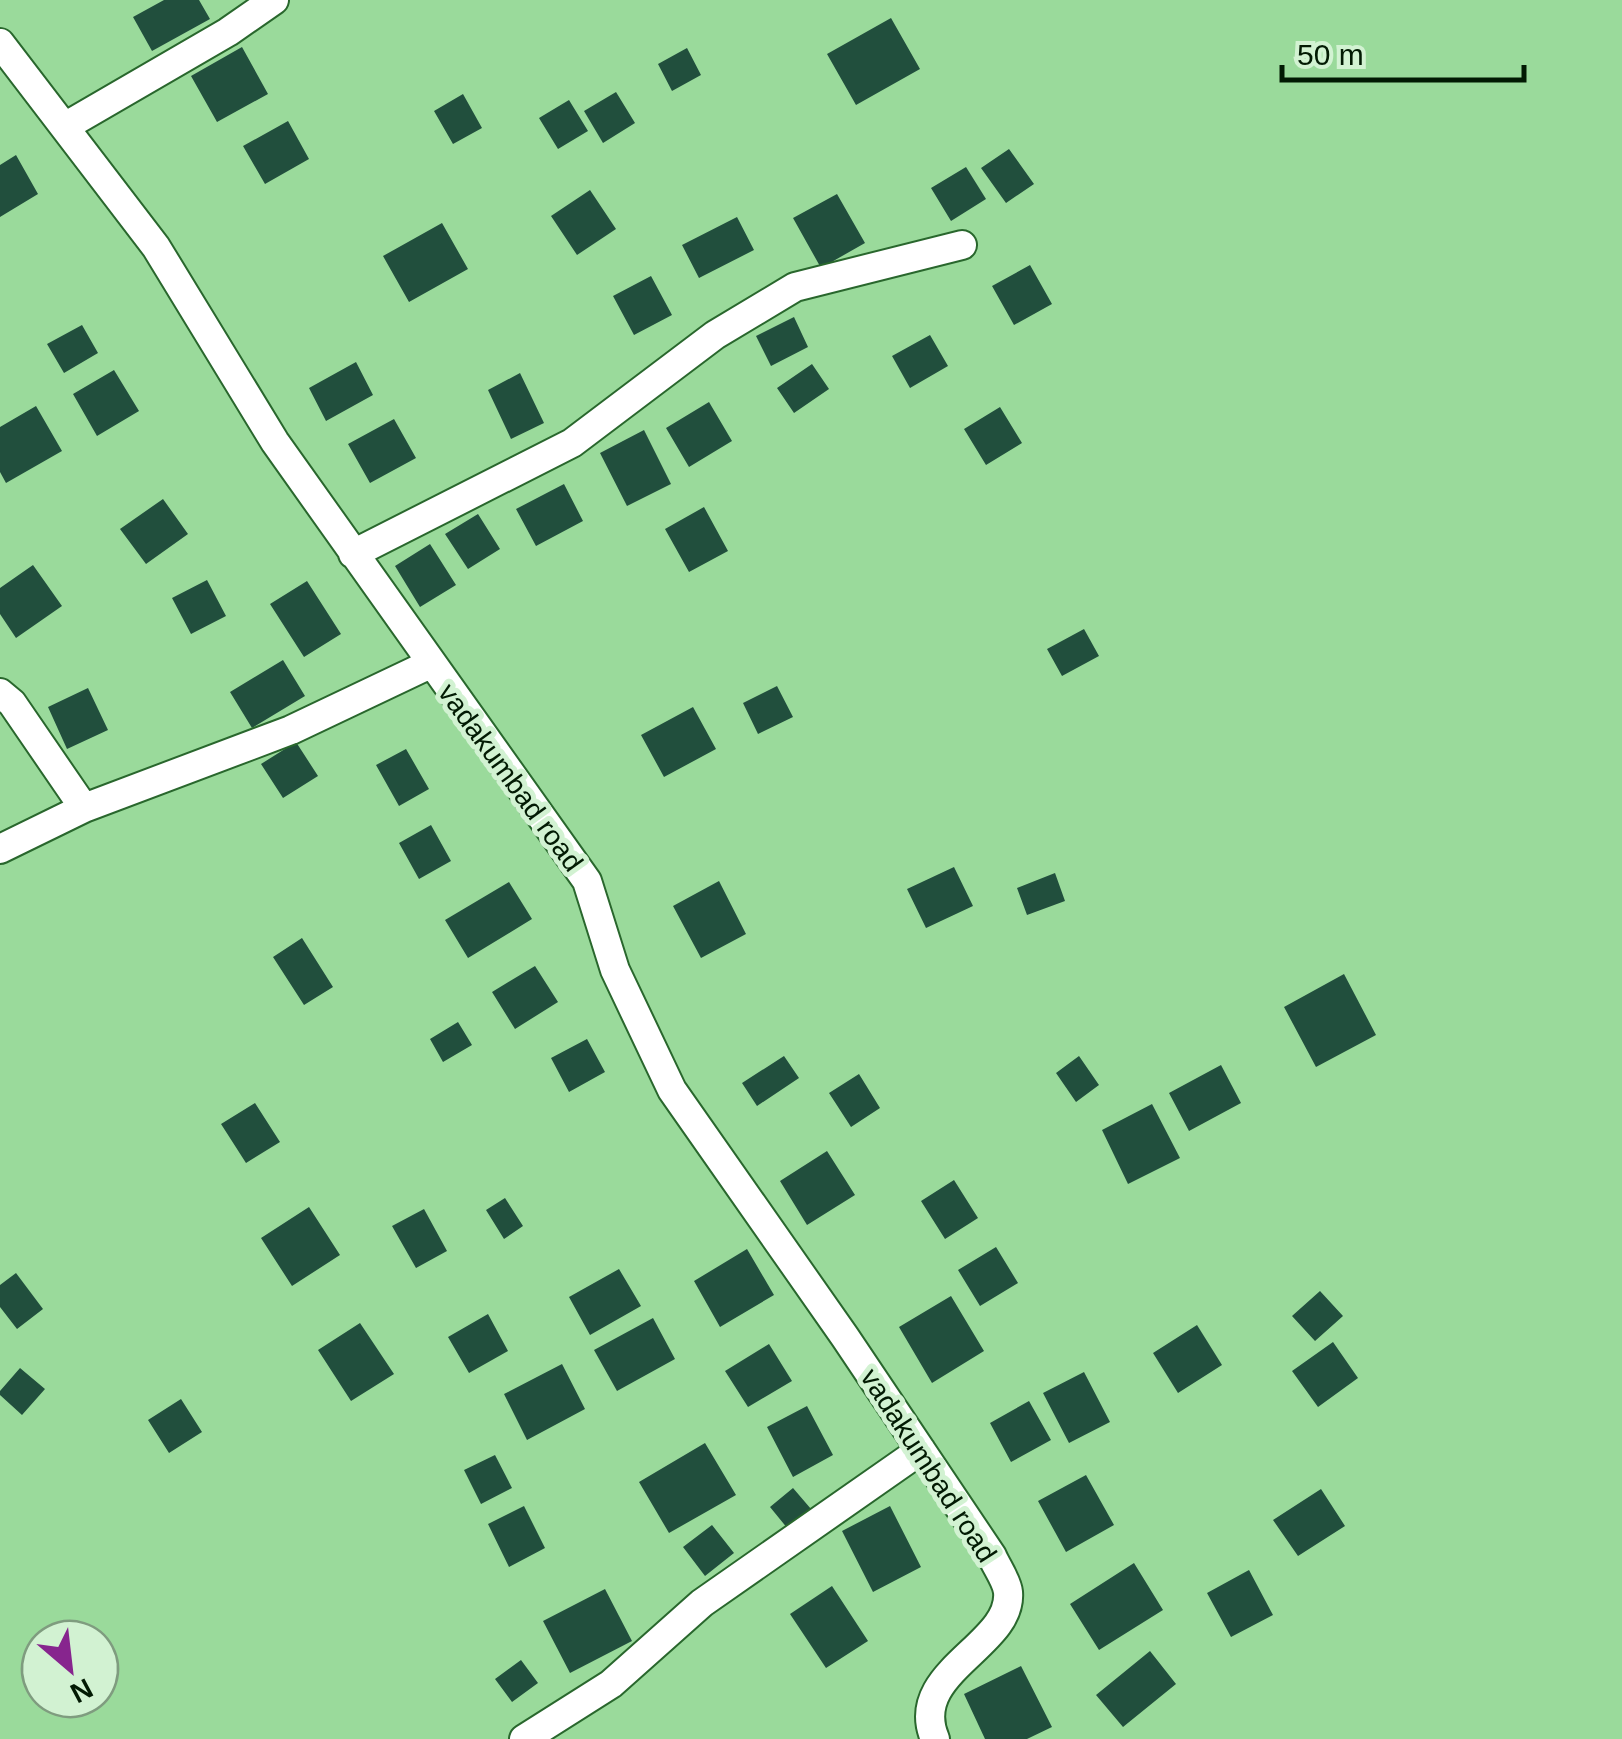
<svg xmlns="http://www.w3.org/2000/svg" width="1622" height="1739" font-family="Helvetica,sans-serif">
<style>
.building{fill:#214f3d}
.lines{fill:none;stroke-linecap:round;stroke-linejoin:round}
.minor-casing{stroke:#29672d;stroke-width:32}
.minor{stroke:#fff;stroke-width:28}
.labels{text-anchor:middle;stroke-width:10;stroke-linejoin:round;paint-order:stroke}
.street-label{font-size:28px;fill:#021a03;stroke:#d2f2d2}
</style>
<rect width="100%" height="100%" fill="#9ada9b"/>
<path class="building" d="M164 0H199L210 19 152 51 133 17Z
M891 18 920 69 856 105 827 54Z
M242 47 268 94 217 122 191 76Z
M687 48 701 75 672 91 658 64Z
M616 92 635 123 603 143 584 111Z
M463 94 482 128 453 144 434 111Z
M569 100 588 131 558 149 539 118Z
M288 121 309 159 265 184 243 146Z
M1009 149 1034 184 1006 203 981 168Z
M16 155 38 194 0 217V165Z
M966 167 986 199 951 221 931 188Z
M590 190 616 229 577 255 551 216Z
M837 194 865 243 821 268 793 218Z
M737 217 754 250 699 278 682 245Z
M442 223 468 269 409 302 383 256Z
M1030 265 1052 304 1014 325 992 286Z
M651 276 672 315 634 335 613 296Z
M794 317 808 347 771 366 756 336Z
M82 325 98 353 64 373 47 344Z
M930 335 948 366 910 388 892 356Z
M356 362 373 395 326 421 309 388Z
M812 364 829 389 794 413 777 388Z
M114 370 139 411 97 436 73 394Z
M520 373 544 423 511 439 488 390Z
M709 402 732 441 689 467 666 428Z
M36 406 62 451 6 483 0 472V427Z
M1000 407 1022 443 986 465 964 429Z
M394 419 416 458 370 483 348 444Z
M644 430 671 484 627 506 600 453Z
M564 484 583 521 536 546 516 509Z
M163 499 188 534 146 564 120 529Z
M704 507 728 551 689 572 665 529Z
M478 514 500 549 468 569 445 534Z
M430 544 456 585 420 607 395 566Z
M33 565 62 606 16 638 0 614V588Z
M207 580 226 616 191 634 172 598Z
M307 581 341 634 304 657 270 604Z
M1084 629 1099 656 1062 676 1047 649Z
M283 660 305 696 252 728 230 692Z
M777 686 793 717 758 734 743 703Z
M88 688 108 730 67 749 48 707Z
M693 707 716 749 664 777 641 735Z
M296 742 318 776 283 798 261 764Z
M406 749 429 789 399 806 376 765Z
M431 825 451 861 419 879 399 843Z
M954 867 973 906 926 928 907 889Z
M1055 873 1065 901 1027 915 1017 888Z
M719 881 746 934 701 958 673 906Z
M509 882 532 919 468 958 445 920Z
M302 938 333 987 304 1005 273 957Z
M535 966 558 1002 515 1029 492 992Z
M1344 974 1376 1035 1316 1067 1284 1007Z
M458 1022 472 1045 443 1062 430 1039Z
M587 1039 605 1072 569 1092 551 1058Z
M784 1056 799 1078 757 1106 742 1083Z
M1079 1056 1099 1085 1076 1102 1056 1073Z
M1221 1065 1241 1103 1189 1131 1169 1093Z
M859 1074 880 1108 851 1127 829 1093Z
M255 1103 280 1142 246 1163 221 1124Z
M1152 1104 1180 1158 1128 1184 1102 1130Z
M827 1151 855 1195 807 1225 780 1181Z
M954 1180 978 1218 945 1239 921 1201Z
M505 1198 523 1226 504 1239 486 1210Z
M309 1207 340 1255 292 1286 261 1238Z
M424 1209 447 1251 416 1268 392 1226Z
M996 1247 1018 1283 980 1306 958 1270Z
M747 1249 774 1295 720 1327 694 1281Z
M619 1269 641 1306 590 1335 569 1297Z
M16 1273 43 1309 17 1329 0 1307V1285Z
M1320 1291 1343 1316 1315 1341 1292 1316Z
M951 1296 984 1351 932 1383 899 1327Z
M488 1314 508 1351 469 1373 448 1337Z
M653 1318 675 1359 617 1391 594 1350Z
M360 1323 394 1374 351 1401 318 1350Z
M1197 1325 1222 1365 1178 1393 1153 1353Z
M1333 1342 1358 1378 1318 1407 1292 1371Z
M769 1344 792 1381 748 1407 725 1371Z
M562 1364 585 1409 527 1440 504 1394Z
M20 1368 45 1389 22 1415 0 1395V1391Z
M1084 1372 1110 1422 1069 1443 1043 1393Z
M181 1399 202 1432 169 1453 148 1420Z
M1029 1401 1051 1440 1011 1462 990 1423Z
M807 1406 833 1455 793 1477 767 1427Z
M705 1443 736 1495 669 1533 639 1482Z
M495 1455 512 1488 481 1504 464 1470Z
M1086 1475 1114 1525 1066 1552 1038 1501Z
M793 1488 811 1509 788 1529 770 1507Z
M1321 1489 1345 1526 1298 1556 1273 1520Z
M524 1506 545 1548 509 1567 488 1524Z
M890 1506 921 1567 873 1592 842 1531Z
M712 1525 734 1553 705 1576 683 1547Z
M1134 1563 1163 1610 1099 1650 1070 1604Z
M1249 1570 1273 1615 1231 1637 1207 1593Z
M832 1586 868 1641 826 1668 790 1614Z
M605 1589 632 1641 570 1673 543 1621Z
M1150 1651 1176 1684 1123 1727 1096 1695Z
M521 1660 538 1683 512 1702 495 1679Z
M1021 1666 1052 1727 1027 1739H985L964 1694Z"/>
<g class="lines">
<g class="minor-casing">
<path id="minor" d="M0 43 156 247 275 442 587 881 615 970 672 1090 845 1337 992 1556C996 1566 1007 1581 1008 1592 1013 1646 906 1672 935 1739
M66 126 228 32 274 0
M353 554 572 443 715 335 795 287 962 245
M0 693 12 703 84 808
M0 849 84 808 291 730 430 664
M524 1739 611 1684 702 1603 921 1450"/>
</g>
<use href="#minor" class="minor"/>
</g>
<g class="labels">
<g class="street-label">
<text transform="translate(511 777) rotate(54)" y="10">vadakumbad road</text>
<text transform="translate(929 1465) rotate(57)" y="10">vadakumbad road</text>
</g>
</g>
<g transform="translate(70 1669) rotate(152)"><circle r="48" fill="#d2f2d2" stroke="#7f9c7f" stroke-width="2.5"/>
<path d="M0-8L18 38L0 25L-18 38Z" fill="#87258e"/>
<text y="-15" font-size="28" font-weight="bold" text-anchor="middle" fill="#021a03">N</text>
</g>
<path d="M1282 65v15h242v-15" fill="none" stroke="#021a03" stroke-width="5"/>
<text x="1297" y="65" font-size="30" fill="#021a03" stroke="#d2f2d2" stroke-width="8" paint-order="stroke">50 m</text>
</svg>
